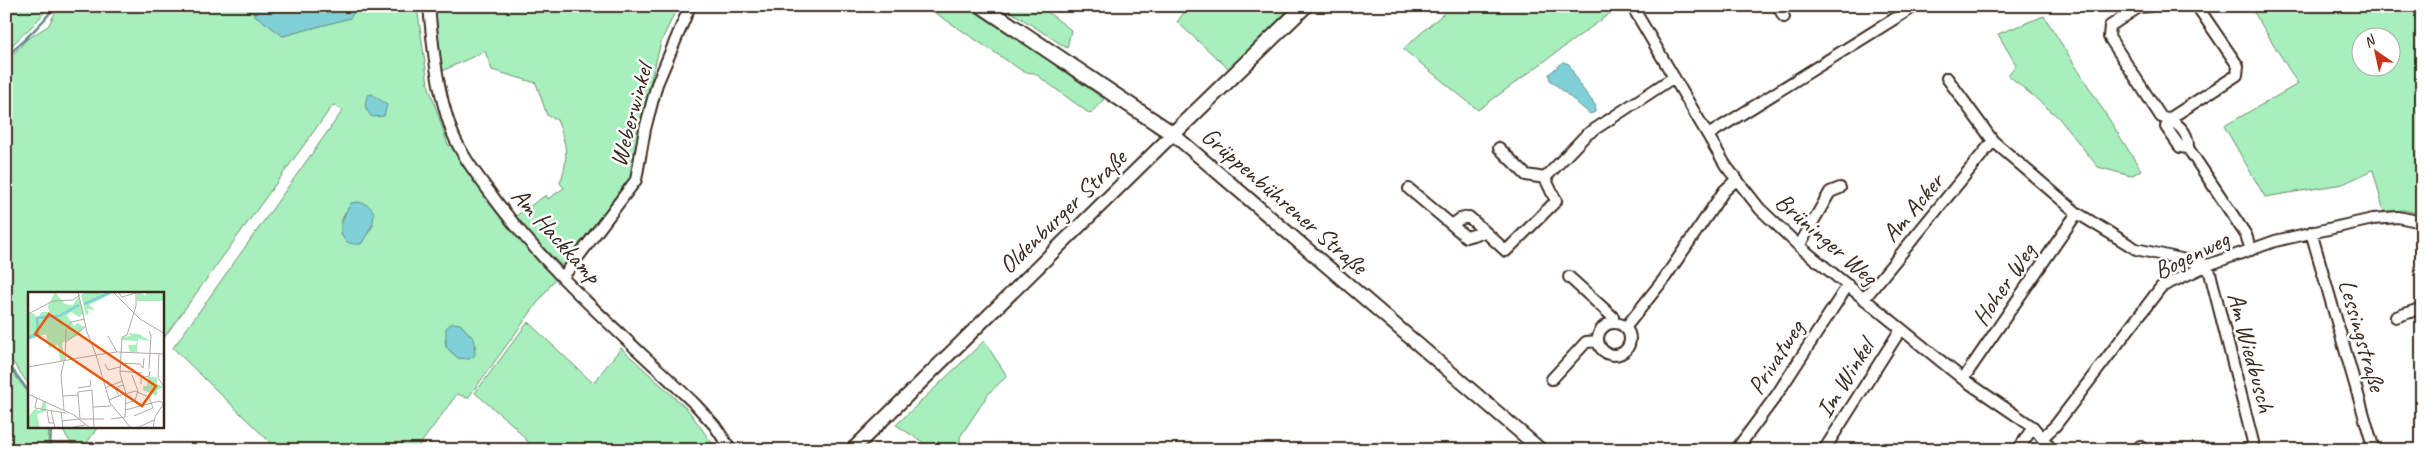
<svg xmlns="http://www.w3.org/2000/svg" width="2428" height="456" font-family="Caveat,sans-serif">
<style>
.green{fill:#a7efbd;stroke:#718c6e;fill-rule:evenodd}
.water{fill:#80d1d7;stroke:#648e8d}
.lines{fill:none;stroke-linecap:round;stroke-linejoin:round}
.stream{stroke:#648e8d;stroke-width:2.5}
.minor-casing{stroke:#3b2a1e;stroke-width:14}
.tertiary-casing{stroke:#3b2a1e;stroke-width:16}
.secondary-casing{stroke:#3b2a1e;stroke-width:18}
.minor{stroke:#fff;stroke-width:10}
.tertiary{stroke:#fff;stroke-width:12}
.secondary{stroke:#fff;stroke-width:14}
.labels{text-anchor:middle;stroke-width:5;stroke-linejoin:round;paint-order:stroke}
.street-label{font-size:25px;fill:#3b2a1e;stroke:#fff}
.inset-river{fill:none;stroke:#80d1d7;stroke-width:2.5}
.inset-road{fill:none;stroke:#b1aaa5;stroke-width:1}
.view{fill:#e8590c;fill-opacity:0.15;stroke:#e8590c;stroke-width:2.5}
.inset-edge{fill:none;stroke:#3b2a1e;stroke-width:2.5}
</style>
<rect width="100%" height="100%" fill="#fff"/>
<filter id="ink" filterUnits="userSpaceOnUse"><feTurbulence type="fractalNoise" baseFrequency=".02" numOctaves="2"/><feDisplacementMap in="SourceGraphic" scale="10" xChannelSelector="R" yChannelSelector="G"/><feConvolveMatrix kernelMatrix="1 2 1 2 8 2 1 2 1" color-interpolation-filters="sRGB"/></filter>
<g filter="url(#ink)">
<path class="green" d="M6 6H49C37 24 20 36 6 52Z
M59 6H243L283 36 350 18 358 6H417L428 84 448 145 453 147 506 222 555 279 468 398 457 394 416 450H278L173 348 343 110 333 105 163 339 162 294H29V385L6 353V62L27 39 48 26ZM345 212 374 224 361 244 341 234V222ZM460 324 474 339 476 347 458 358 446 347 445 339Z
M433 6H678L661 42 638 132 630 179 562 266 513 218 546 195 548 199 564 188 560 183C569 158 567 145 557 120L547 115 536 83 492 70 485 51 440 72Z
M925 6H970L1104 99 1090 114 1034 73 1024 72Z
M1002 6H1040L1071 30 1067 48Z
M1189 6H1292L1229 69 1177 22Z
M1452 6H1620L1478 110 1403 49Z
M2250 6H2422V214L2403 210 2384 212 2373 170 2343 184 2265 197 2224 126 2298 84ZM2360 38H2390V68H2360Z
M2044 16 2141 170 2131 176 2098 167 2058 117 2008 75 2016 65 1998 34Z
M528 322 593 383 621 348 688 410 717 450H535L513 425 475 393Z
M984 341 1007 376 989 393 960 437 961 450H935L896 425Z
M6 363 29 394V427H49L48 450H6Z
M60 427H98L82 450H76Z"/>
<path class="water" d="M243 6H358L350 18 283 36Z
M1563 62 1569 64 1579 84 1596 106 1595 112 1590 114 1550 80 1549 74Z
M372 94 387 105 384 116 372 117C364 109 364 104 368 95Z
M358 202C386 207 370 230 361 244 332 247 341 218 351 203Z
M452 323 460 324 474 339 475 355 469 359 458 358 446 347V328Z"/>
<g class="lines">
<path class="stream" d="M6 58C23 39 41 27 55 6
M6 361 29 392
M50 450 51 427"/>
<g class="minor-casing">
<path id="minor" d="M429 6C433 49 437 91 452 132 461 154 474 171 488 190 545 270 624 336 695 404L715 426 731 450
M1632 6 1726 166 1760 209 1799 246 1963 379 2033 427 2052 450
M1778 6 1784 17
M2149 6 2139 7 2110 26 2109 37 2161 117C2176 121 2189 131 2188 148L2180 147 2166 127 2169 119
M1947 78 1993 141 2077 213 2136 249 2208 265 2253 442 2250 450
M2169 119 2237 75 2238 66 2197 6
M1708 135 1915 6
M1499 148 1526 175 1545 178
M2188 148 2246 235 2251 250
M1409 189 1452 225 1460 219 1469 217 1506 251 1556 201 1545 178 1586 135 1674 77
M1452 225 1466 237 1484 232
M2311 232 2374 450
M1799 246 1830 192 1840 188
M563 277 636 180 645 129 657 84 690 6
M1569 277 1613 317 1612 323
M1864 299 1993 141
M2396 317 2422 308
M1598 339a16 16 0 1 1 32 0a16 16 0 1 1-32 0Z
M1625 328 1664 279 1724 191 1736 180
M1552 379 1586 342 1598 341
M1963 379 2077 213
M2043 437 2055 426 2161 287 2208 265 2275 241 2373 219 2398 217 2422 222
M2140 446 2142 450
M1736 450 1776 396 1848 285
M1824 450 1901 329
M2018 450 2033 427"/>
</g>
<g class="tertiary-casing">
<path id="tertiary" d="M852 450 1173 134 1541 450"/>
</g>
<g class="secondary-casing">
<path id="secondary" d="M982 6 1173 134 1305 6"/>
</g>
<use href="#minor" class="minor"/>
<use href="#tertiary" class="tertiary"/>
<use href="#secondary" class="secondary"/>
</g>
</g>
<g class="labels">
<g class="street-label">
<text transform="translate(630 115) rotate(-75)" y="9">Weberwinkel</text>
<text transform="translate(1285 200) rotate(41)" y="9">Grüppenbührener Straße</text>
<text transform="translate(1912 207) rotate(-50)" y="9">Am Acker</text>
<text transform="translate(1062 211) rotate(-44)" y="9">Oldenburger Straße</text>
<text transform="translate(557 235) rotate(48)" y="9">Am Hackkamp</text>
<text transform="translate(1827 238) rotate(41)" y="9">Brüninger Weg</text>
<text transform="translate(2191 254) rotate(-26)" y="9">Bogenweg</text>
<text transform="translate(2003 284) rotate(-56)" y="9">Hoher Weg</text>
<text transform="translate(2363 335) rotate(74)" y="9">Lessingstraße</text>
<text transform="translate(2252 352) rotate(75)" y="9">Am Wiedbusch</text>
<text transform="translate(1775 357) rotate(-57)" y="9">Privatweg</text>
<text transform="translate(1844 378) rotate(-58)" y="9">Im Winkel</text>
</g>
</g>
<g transform="translate(28 292)">
<rect width="136" height="136" fill="#fff"/>
<path d="M27 0 37 12 45 13 51 4 56 21 51 25 43 20 39 23 46 34 50 31 56 35 51 42 55 41 34 51 37 68 32 69 30 53 21 56 18 42 0 48V22L5 21 9 26 14 20H21L20 14ZM58 0 80 2 85 1 61 13 67 18 59 17 61 22 58 23 53 3ZM112 0 118 4V0H136V9H109V1L102 0ZM100 41 111 42 122 49 110 47 109 60H102L100 53H108L109 49 94 48 95 45 103 44ZM120 84 129 86V92L136 95 129 98V104L115 98V94H119ZM15 109 18 110V119L9 122 12 136H0V125L7 117 12 119Z" fill="#a7efbd"/>
<path class="inset-river" d="M56 12 83 0M0 46 10 42 9 26 31 24 51 13"/>
<path class="inset-road" d="M50 0 59 40 68 63 89 60 137 62M85 0 112 27 137 42M0 22 25 9 45 8 52 3M121 39 123 43 121 77M80 44 89 60M37 51 58 34M131 61 130 86 137 96M37 68 38 38 43 30 57 27M36 69 33 83 36 118M92 71 112 72 115 76 116 66M77 72 80 78 92 75M0 75 68 63 82 111 103 136M92 79 114 81M113 92V86L121 84 122 79M50 96 63 94 62 88M77 96 94 89M0 102 46 123 62 136M98 102 107 99 121 105 125 116 106 124M50 103V100L64 98 66 136M50 103 52 127M35 104 50 103M91 104 87 96 95 93M9 106 7 116 38 121M81 108 98 101M97 112 107 108 110 99 104 83M65 115 83 114M97 118 132 109 136 112M19 119 21 131H26M23 119 27 136M33 120 35 136M52 127H76M83 127 97 125 98 102 92 81 94 45 99 43 108 14V1L94 5 90 0M34 129 51 127M41 136 57 133M109 136 126 128M125 136 127 125 136 111"/>
<path class="view" d="M21 22 128 94 114 114 7 42Z"/>
<rect width="136" height="136" class="inset-edge"/>
</g>
<rect width="2428" height="456" fill="none" stroke="#fff" stroke-width="25"/>
<rect x="12" y="12" width="2403" height="431" fill="none" stroke="#3b2a1e" stroke-width="2" filter="url(#ink)"/>
<g transform="translate(2376 52) rotate(326)"><circle r="24" fill="#ffffff" stroke="#b1aaa5"/>
<path d="M0-4L9 19L0 12L-9 19Z" fill="#c8321e"/>
<text y="-8" font-size="14" font-weight="bold" text-anchor="middle" fill="#3b2a1e">N</text>
</g>
</svg>
